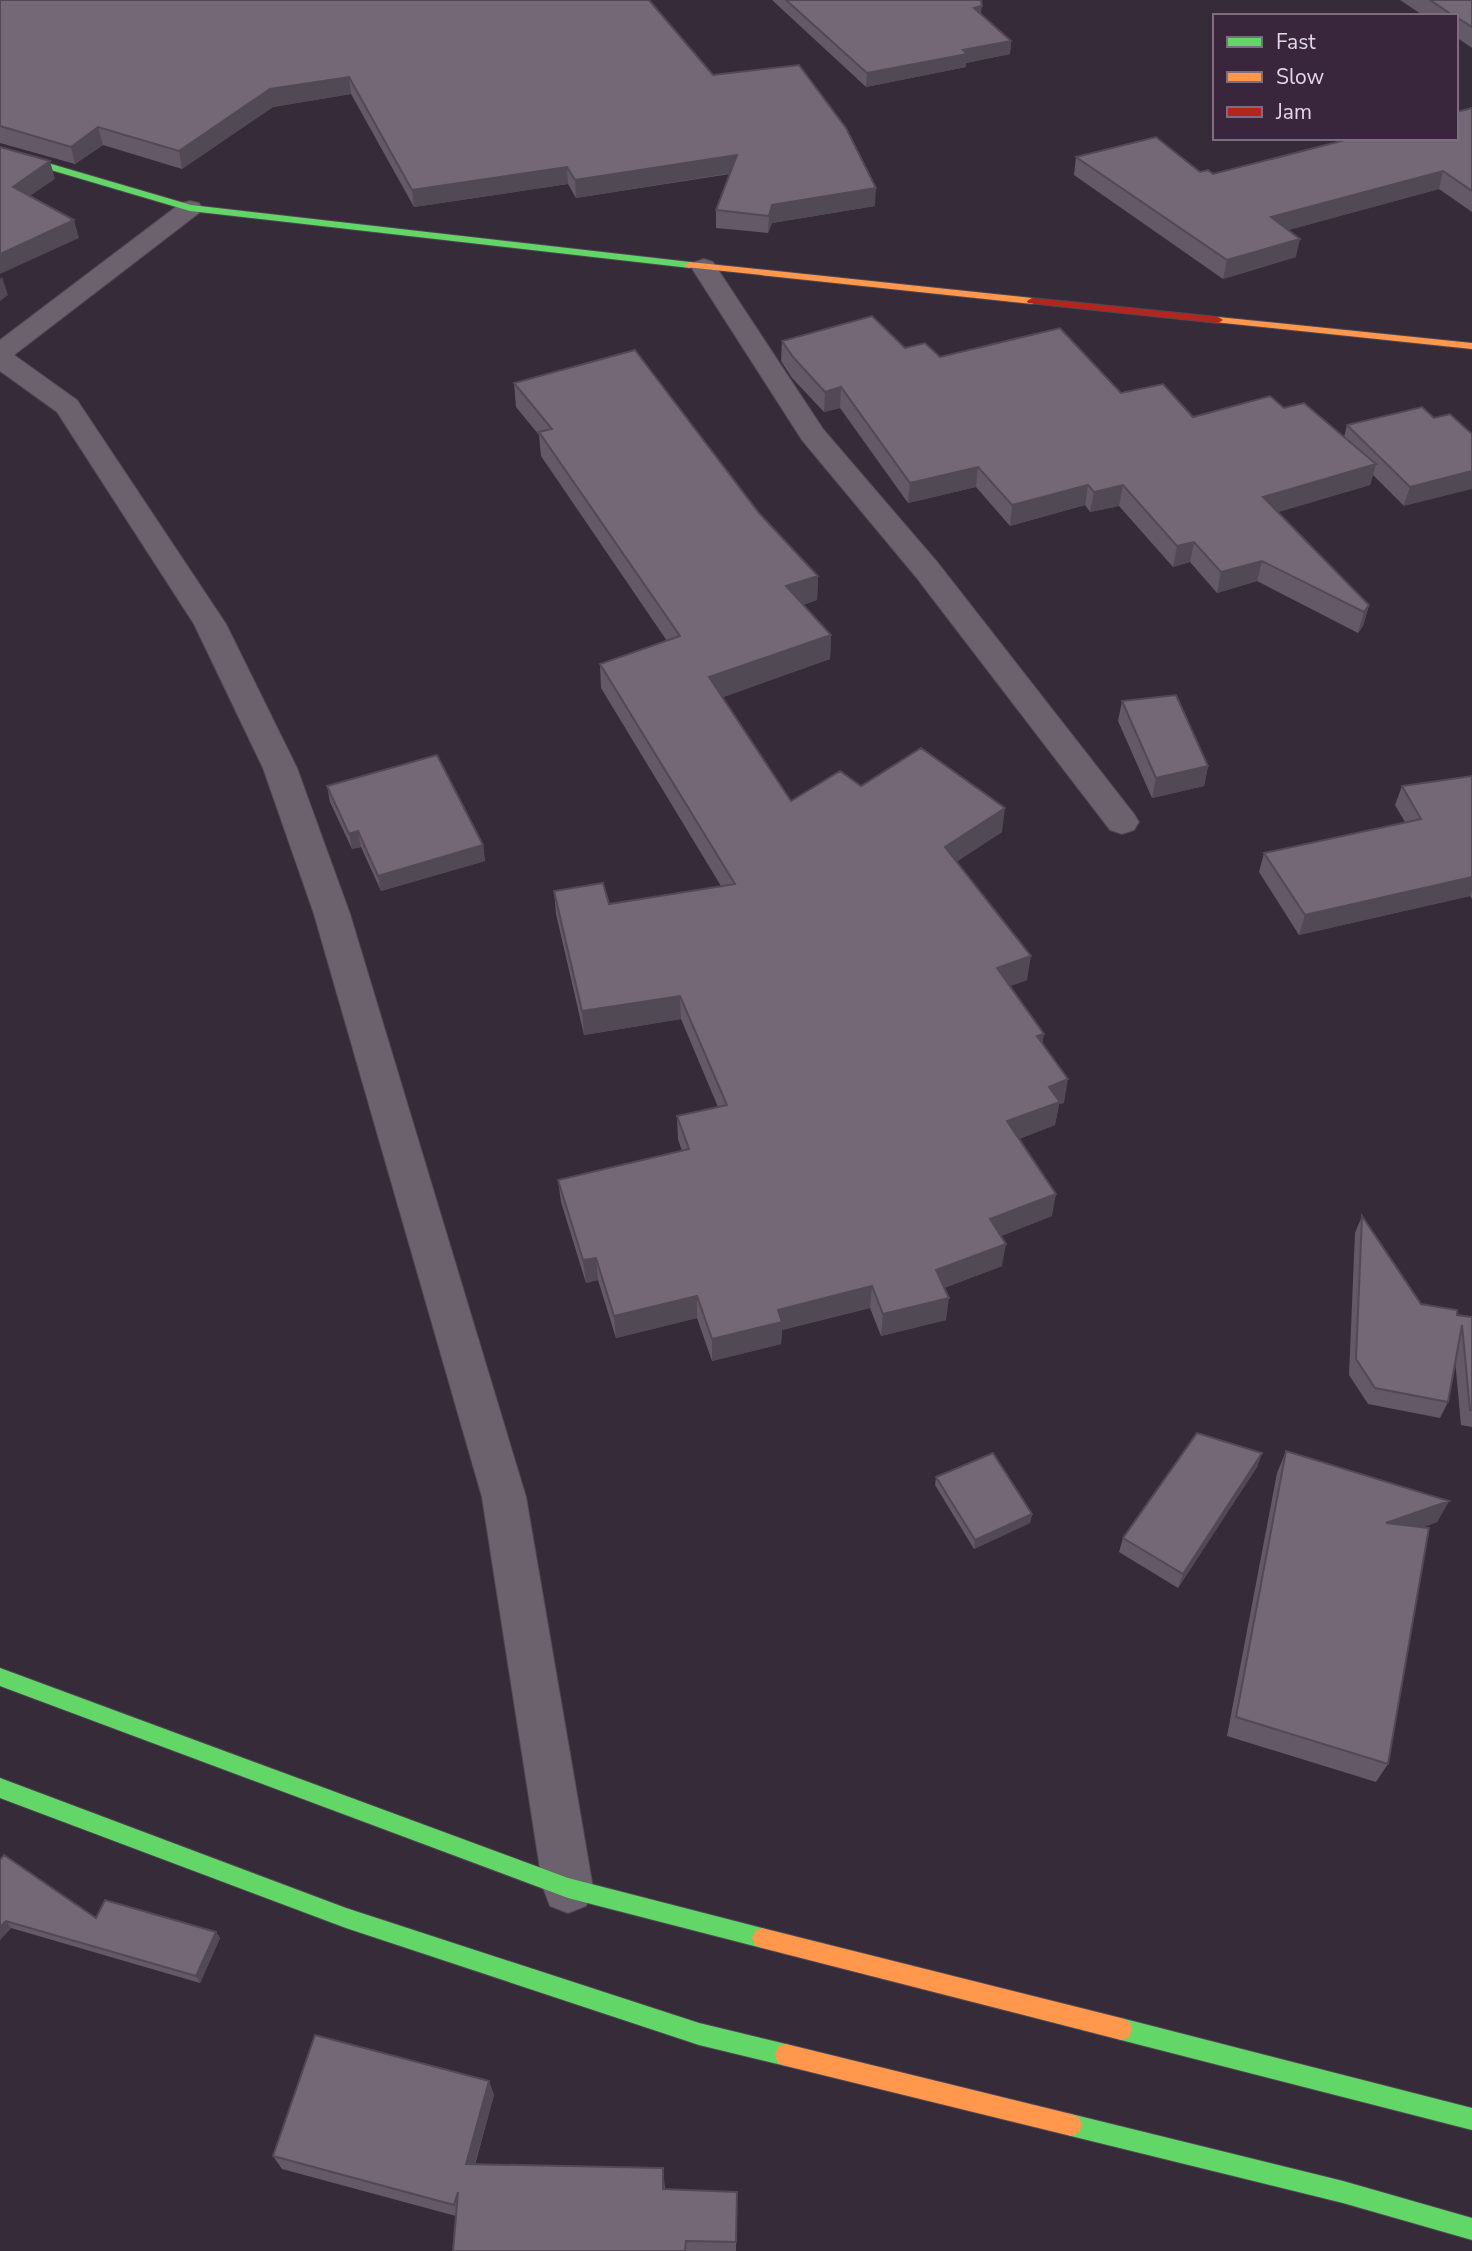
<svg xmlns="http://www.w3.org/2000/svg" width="1472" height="2251" font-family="'Nunito Sans',sans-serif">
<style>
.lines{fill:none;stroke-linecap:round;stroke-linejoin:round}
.street-casing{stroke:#504753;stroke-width:2}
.fast-casing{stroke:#504753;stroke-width:2}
.slow-casing{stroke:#504753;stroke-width:2}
.jam-casing{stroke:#504753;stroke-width:2}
.street{fill:#6b626d;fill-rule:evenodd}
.fast{fill:#63d668;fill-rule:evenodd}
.slow{fill:#ff974d;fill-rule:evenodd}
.jam{fill:#b3261e;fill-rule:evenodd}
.wall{fill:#645966}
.shaded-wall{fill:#514953}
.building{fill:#746877;stroke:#514953;stroke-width:2}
</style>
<rect width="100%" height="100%" fill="#362b38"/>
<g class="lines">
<g class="street-casing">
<path id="street" d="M190 201 199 203 202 208 199 213 14 355 77 400 81 406 226 624 297 768 350 914 526 1497 593 1888 586 1906 568 1913 550 1906 543 1888 482 1497 314 914 263 768 194 624 57 412 0 371V340L181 203Z
M704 259 713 262 823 429 938 563 1134 814 1139 822 1134 830 1122 834 1110 830 916 577 802 440 691 267 695 262Z"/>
</g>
<g class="fast-casing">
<path id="fast" d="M0 149 191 205 690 262 695 265 690 268 190 211 0 155Z
M0 1668 568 1878 762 1928 769 1931 772 1938 769 1945 762 1948 568 1898 0 1686Z
M0 1778 346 1908 699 2023 786 2044 794 2047 797 2055 794 2063 786 2066 699 2045 346 1928 0 1798Z
M1121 2018 1472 2108V2130L1121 2040 1113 2037 1110 2029 1113 2021Z
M1071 2114 1343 2181 1472 2218V2240L1343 2203 1071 2136 1063 2133 1060 2125 1063 2117Z"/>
</g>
<g class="slow-casing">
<path id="slow" d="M690 262 1032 298 1037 301 1032 304 686 267 685 265Z
M1218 317 1472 343V349L1214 322 1213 320Z
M762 1928 1121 2018 1129 2021 1132 2029 1129 2037 1121 2040 762 1948 755 1945 752 1938 755 1931Z
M786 2044 1071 2114 1079 2117 1082 2125 1079 2133 1071 2136 786 2066 778 2063 775 2055 778 2047Z"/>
</g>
<g class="jam-casing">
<path id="jam" d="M1032 298 1218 317 1223 320 1218 323 1028 303 1027 301Z"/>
</g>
<use href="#street" class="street"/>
<use href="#fast" class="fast"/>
<use href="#slow" class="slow"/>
<use href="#jam" class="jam"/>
</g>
<path class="wall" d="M0 0 713 75 875 206 772 223 768 233 716 228V210L730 174 576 198 568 184 414 207 351 94 273 107 182 169 103 145 75 164 0 143Z
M772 0H981V14L1011 41 1010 54 966 63V67L866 87Z
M1400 0H1472V48L1456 37V16H1424Z
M1472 108V212L1439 189 1288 230 1296 257 1223 279 1074 175 1076 157 1213 174Z
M782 341 905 348 940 357 1121 393 1193 417 1284 408 1344 437 1347 425 1434 418 1404 506 1373 475 1370 485 1278 512 1369 605 1363 626 1358 633 1257 581 1217 593 1190 562 1173 567 1119 506 1090 512 1085 505 1010 526 976 487 908 503 840 408 824 412 792 378 781 361Z
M514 383 759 513 818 576 817 600 803 605 831 635 830 659 722 697 791 801 861 786 1002 832 957 861 1027 980 1010 986 1044 1034 1042 1043 1064 1103 1059 1104 1055 1125 1019 1139 1052 1216 1001 1236 1002 1266 944 1288 946 1320 881 1336 870 1308 782 1330 781 1344 712 1361 697 1318 616 1338 598 1280 586 1283 561 1202 558 1180 682 1151 678 1139 677 1116 718 1107 681 1019 584 1035 556 914 554 891 609 904 721 886 601 688 600 664 667 641 541 456 539 435 516 407Z
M1122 701 1208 766 1204 786 1152 798 1118 721Z
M1472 776V899L1470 896 1299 935 1259 872 1264 853 1405 822 1395 805 1402 786Z
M327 786 483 845 485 861 381 891 361 847 352 849 330 802Z
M1362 1216 1421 1304 1457 1315 1472 1317V1427L1461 1425 1455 1360 1448 1402 1440 1418 1368 1404 1349 1375 1355 1233Z
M1286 1451 1449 1501 1437 1522 1424 1527 1388 1764 1376 1782 1227 1736 1277 1473Z
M1262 1453 1257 1467 1178 1588 1119 1552 1123 1538Z
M936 1477 1032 1514 1030 1523 974 1549 935 1485Z
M0 1860 96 1918 216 1932 220 1938 200 1983 11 1928 0 1940Z
M489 2081 494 2095 475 2165 663 2168 665 2189 737 2192 736 2251H453L456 2216 282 2169 273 2156Z"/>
<path class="shaded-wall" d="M982 6 980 20 974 8Z
M1011 41 1010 54 966 63V67L866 87 867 73 963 50Z
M349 77 351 94 273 107 182 169 179 151 270 89Z
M98 127 103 145 75 164 71 147Z
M737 155V172L576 198 575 180Z
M50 161 55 179 18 204 13 187Z
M567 167 568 184 414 207 412 190Z
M1443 171 1439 189 1267 236 1271 217Z
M876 188 875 206 772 223 768 233 769 216 772 205Z
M74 220 79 238 0 274V254Z
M1300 239 1296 257 1223 279 1227 260Z
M2 277 8 295 0 301V279Z
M841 387 840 408 824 412 825 392Z
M1376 464 1370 485 1258 518 1263 497Z
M978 467 976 487 908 503 910 483Z
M1472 471V489L1404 506 1410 487Z
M1088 485 1085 505 1010 526 1012 505Z
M1123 485 1119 506 1090 512 1094 492Z
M1194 542 1190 562 1173 567 1177 546Z
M1262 561 1257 581 1217 593 1221 572Z
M818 576 817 600 786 611V586Z
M1369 605 1363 626 1358 633 1364 612Z
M831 635 830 659 710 702 709 677Z
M1208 766 1204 786 1152 798 1156 778Z
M1005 808 1002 832 943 871 945 847Z
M358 831 361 847 352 849 349 834Z
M483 845 485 861 381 891 378 876Z
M1472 877V890L1470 896 1299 935 1305 915Z
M1031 956 1027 980 993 992 997 968Z
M680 996 681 1019 584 1035 582 1011Z
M1044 1034 1040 1057 1037 1036Z
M1068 1079 1064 1103 1059 1104 1055 1125 1003 1145 1007 1121 1049 1087Z
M1056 1194 1052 1216 986 1242 990 1219Z
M1006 1244 1002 1266 933 1292 936 1270Z
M596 1258 598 1280 586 1283 583 1260Z
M872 1286 870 1308 782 1330 781 1344 712 1361V1339L778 1310Z
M697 1296V1318L616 1338 614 1316Z
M949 1298 946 1320 881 1336 883 1314Z
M1262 1453 1257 1467 1178 1588 1183 1574Z
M1449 1501 1437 1522 1375 1545 1386 1523Z
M1032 1514 1030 1523 974 1549 975 1540Z
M6 1921 11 1928 0 1940V1927Z
M216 1932 220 1938 200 1983 196 1976Z
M489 2081 494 2095 471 2177 466 2164Z"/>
<path class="building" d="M0 0H649L713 75 799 65 846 128 876 188 772 205 769 216 716 210 737 155 575 180 567 167 412 190 349 77 270 89 179 151 98 127 71 147 0 126Z
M786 0H981L982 6 974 8 1011 41 963 50 967 54 867 73Z
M1430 0H1472V27L1456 17V16H1454Z
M1472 108V191L1443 171 1271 217 1300 239 1227 260 1076 157 1156 137 1200 172 1208 170 1213 174 1353 138H1456V112Z
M0 147 50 161 13 187 74 220 0 254Z
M872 316 905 348 925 343 940 357 1060 328 1121 393 1163 384 1193 417 1270 396 1284 408 1304 403 1376 464 1263 497 1369 605 1364 612 1262 561 1221 572 1194 542 1177 546 1123 485 1094 492 1088 485 1012 505 978 467 910 483 841 387 825 392 793 357 782 341Z
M635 350 759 513 818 576 786 586 831 635 709 677 791 801 840 771 861 786 921 748 1005 808 945 847 1031 956 997 968 1044 1034 1037 1036 1068 1079 1049 1087 1060 1102 1007 1121 1056 1194 990 1219 1006 1244 936 1270 949 1298 883 1314 872 1286 778 1310 782 1322 712 1339 697 1296 614 1316 596 1258 583 1260 558 1180 689 1149 677 1116 727 1105 680 996 582 1011 554 891 603 883 609 904 735 884 600 664 680 636 539 432 552 429 514 383Z
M1422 407 1434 418 1450 414 1472 434V471L1410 487 1347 425Z
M1176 695 1208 766 1156 778 1122 701Z
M437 755 483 845 378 876 358 831 349 834 327 786Z
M1472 776V877L1305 915 1264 853 1421 819 1402 786Z
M1362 1216 1421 1304 1457 1310V1315L1472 1317V1410H1470L1462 1325 1448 1402 1375 1388 1356 1359Z
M1197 1433 1262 1453 1183 1574 1123 1538Z
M1286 1451 1449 1501 1386 1523 1429 1528 1388 1764 1236 1717Z
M993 1453 1032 1514 975 1540 936 1477Z
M4 1855 96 1918 105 1900 216 1932 196 1976 6 1921 0 1927V1860Z
M315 2035 489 2081 466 2164 663 2168V2189L737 2192 736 2242 686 2241 685 2251H453L458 2192 454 2205 273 2156Z"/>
<rect x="1213" y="14" width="245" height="126" fill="#39263d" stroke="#7d6d81" stroke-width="2"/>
<rect x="1227" y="37" width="35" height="10" fill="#63d668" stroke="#7d6d81" stroke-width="2"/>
<text x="1276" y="49" font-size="21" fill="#e3d7e6">Fast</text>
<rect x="1227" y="72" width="35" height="10" fill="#ff974d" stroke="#7d6d81" stroke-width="2"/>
<text x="1276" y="84" font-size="21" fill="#e3d7e6">Slow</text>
<rect x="1227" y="107" width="35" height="10" fill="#b3261e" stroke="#7d6d81" stroke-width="2"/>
<text x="1276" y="119" font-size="21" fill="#e3d7e6">Jam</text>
</svg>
